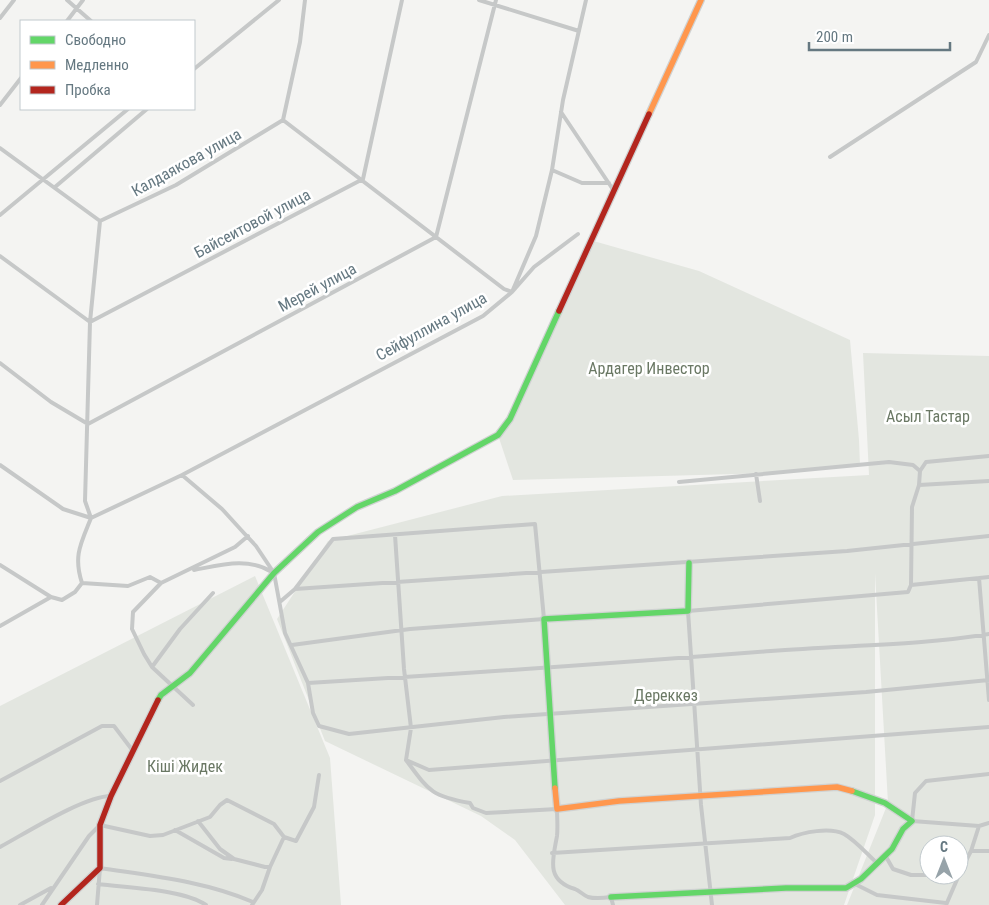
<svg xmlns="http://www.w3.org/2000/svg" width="989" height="905" font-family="'Roboto Condensed',sans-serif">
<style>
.green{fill:#e3e6e0;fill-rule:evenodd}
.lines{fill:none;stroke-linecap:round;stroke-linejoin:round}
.fast-casing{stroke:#d0d2d2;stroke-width:8}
.slow-casing{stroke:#d0d2d2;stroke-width:8}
.jam-casing{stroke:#d0d2d2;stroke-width:8}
.street{stroke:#c6c8c8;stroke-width:4}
.fast{stroke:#63d668;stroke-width:5.5}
.slow{stroke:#ff974d;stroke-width:5.5}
.jam{stroke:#b3261e;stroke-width:5.5}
.labels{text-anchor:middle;stroke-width:5;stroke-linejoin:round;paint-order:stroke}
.street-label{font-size:16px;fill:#657881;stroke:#fff}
.park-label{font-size:16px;fill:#6a7864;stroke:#fff}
</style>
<rect width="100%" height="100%" fill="#f4f4f2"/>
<path class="green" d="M590 240 699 271 850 340 859 440 860 466 773 473 513 480 499 438Z
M863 353 989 356V905H847L888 803 875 573V815L844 905H565L515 840 481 816 325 741 277 619 328 541 502 496 869 475ZM929 845H959V875H929Z
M255 576 330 758 341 905H0V706Z"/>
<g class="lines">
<g class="fast-casing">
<path id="fast" d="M158 700 161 695 190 673 274 573 318 532 357 507 395 491 498 435 510 419 559 311
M555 788 544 619 688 611 689 563
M611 897 786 888H846L861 879 892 849 903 829 912 821 885 803 852 791"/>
</g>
<g class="slow-casing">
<path id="slow" d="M649 114 701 0
M555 788 557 809 619 801 837 787 852 791"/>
</g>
<g class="jam-casing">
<path id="jam" d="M559 311 649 114
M61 905 100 868V825L111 796 158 700"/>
</g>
<path class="street" d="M67 0 91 21
M479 0 579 31
M0 18 14 0
M67 21 83 0
M194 69 279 0
M0 105 21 78
M561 112 614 191
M283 120 504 289 512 292 534 267 578 234
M0 148 100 221 176 185 283 120 300 42 305 0
M830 157 976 62 989 35
M552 170 582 183H609
M55 187 147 109
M0 215 128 109
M0 256 90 322 363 179 402 0
M0 363 51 402 88 424 436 237 496 0
M0 465 63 509 91 518 85 501 90 322 100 221
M756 474 760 501
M182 475 222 509 243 532 256 546 274 573 285 633 308 683 313 713 319 726 349 734 504 717 866 692 989 680
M679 482 889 462 913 465 920 471
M919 485 920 471 926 462 989 456
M395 535 404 669 411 728 406 760C429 791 431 796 470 803L473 808 486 813 557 809C557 817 558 827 557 836 553 859 545 880 575 889 580 891 583 895 588 897 595 899 604 898 611 897L613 905
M0 565 51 597
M194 570C221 565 248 557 272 572
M979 578 989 700
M82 583C73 556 81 543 91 518L182 475 483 316 512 292 536 236 552 170 563 100 586 0
M911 585 989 577
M295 589 847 551 989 536
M281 601 295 589 333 539 535 524 544 619 410 629 292 645
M0 626 51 597 62 600 75 592 82 583 128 586 150 577 161 583
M152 667 180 629 213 593
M308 683C462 674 616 663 771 651 843 645 917 646 989 634
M193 705 152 667 144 654 132 629 133 612 161 583 235 547 248 536
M406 760 429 770 989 727
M989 774 926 781 915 793 912 821 979 826 989 823
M0 781 102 726H114L133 751
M198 821 220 849 234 859 265 867H270L284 837
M175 830 224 858 232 859
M0 847C26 833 84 796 111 796
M971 851H989
M552 853 790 838C803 832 830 827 844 834 855 840 867 854 877 863
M885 855 893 869 911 875H937
M959 874 971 851 979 826
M853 883 877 895 946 903
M98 884C127 888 183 889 206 905
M20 905 51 888
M42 905 89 836 100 825 150 836 163 835 210 817 220 805 227 800 274 824 284 837 296 841 314 807 319 775
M97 905 100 868C152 876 204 881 253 902
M252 905 262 890 270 867
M712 905 701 805 688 611 908 592 911 585 912 507 919 485 989 481
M946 905 959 875"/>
<use href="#fast" class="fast"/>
<use href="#slow" class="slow"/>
<use href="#jam" class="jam"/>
</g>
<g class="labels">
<g class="street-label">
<text transform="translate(186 162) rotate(-29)" y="6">Калдаякова улица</text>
<text transform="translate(252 223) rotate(-28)" y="6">Байсеитовой улица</text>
<text transform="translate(317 287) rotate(-28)" y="6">Мерей улица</text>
<text transform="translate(431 326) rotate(-29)" y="6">Сейфуллина улица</text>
</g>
<g class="park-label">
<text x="649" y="374">Ардагер Инвестор</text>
<text x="928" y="422">Асыл Тастар</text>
<text x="666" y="701">Дереккөз</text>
<text x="185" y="772">Кіші Жидек</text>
</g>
</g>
<rect x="20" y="20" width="175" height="90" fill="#ffffff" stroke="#c1c9cd"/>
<rect x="30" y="36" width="25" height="8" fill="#63d668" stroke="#c1c9cd"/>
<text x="65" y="45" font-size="15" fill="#657881">Свободно</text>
<rect x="30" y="61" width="25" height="8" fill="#ff974d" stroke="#c1c9cd"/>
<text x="65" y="70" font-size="15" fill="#657881">Медленно</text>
<rect x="30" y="86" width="25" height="8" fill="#b3261e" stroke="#c1c9cd"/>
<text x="65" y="95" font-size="15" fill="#657881">Пробка</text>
<g transform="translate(944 860)"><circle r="24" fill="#ffffff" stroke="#c1c9cd"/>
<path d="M0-4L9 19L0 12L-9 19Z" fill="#97a3a9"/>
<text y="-8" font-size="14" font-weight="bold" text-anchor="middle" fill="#657881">С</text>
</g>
<path d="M809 42v8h141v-8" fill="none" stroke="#657881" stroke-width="2.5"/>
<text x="816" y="42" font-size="15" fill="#657881" stroke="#ffffff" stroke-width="4" paint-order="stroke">200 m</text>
</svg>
